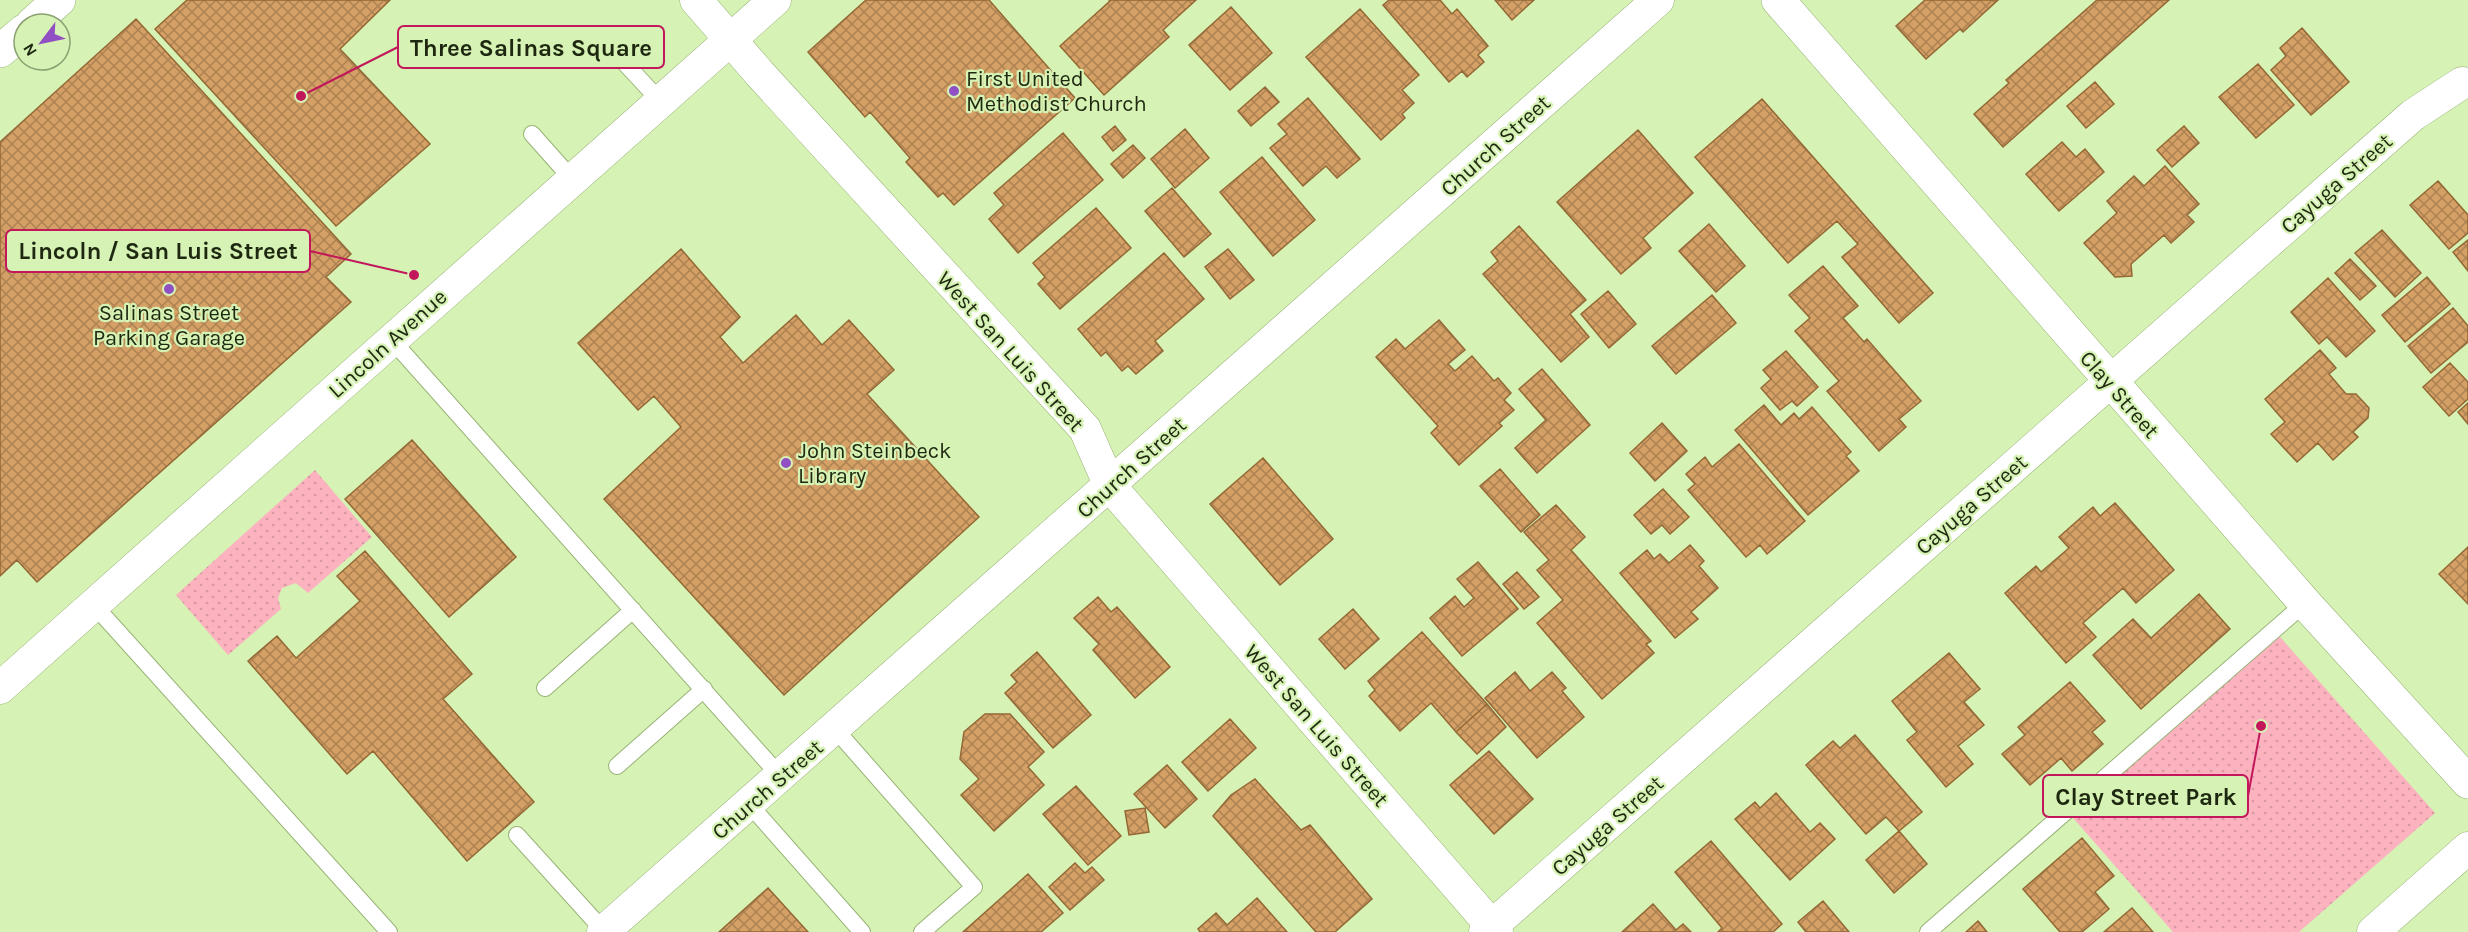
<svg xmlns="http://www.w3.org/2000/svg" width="2468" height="932" font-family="Karla,sans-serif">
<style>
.green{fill:url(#green-dots)}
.building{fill:url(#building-cross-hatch);stroke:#936835;stroke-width:1.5}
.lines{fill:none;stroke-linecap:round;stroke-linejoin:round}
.lane-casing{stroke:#98b377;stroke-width:18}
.street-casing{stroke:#98b377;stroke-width:33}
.secondary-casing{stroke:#98b377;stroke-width:34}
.lane{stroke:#fff;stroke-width:16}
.street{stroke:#fff;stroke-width:32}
.secondary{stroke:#fff;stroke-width:33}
.poi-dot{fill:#914fc4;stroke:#d6f2b4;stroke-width:2}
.labels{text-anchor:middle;stroke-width:4.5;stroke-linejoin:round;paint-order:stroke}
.poi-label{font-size:22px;fill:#1e2810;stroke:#d6f2b4;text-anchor:start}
.street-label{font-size:22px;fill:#1e2810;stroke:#d6f2b4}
.leader{fill:none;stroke:#c2185b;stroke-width:2}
.callout-dot{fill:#c2185b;stroke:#d6f2b4;stroke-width:2}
.callout{fill:#d6f2b4;stroke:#c2185b;stroke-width:2}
.callout-label{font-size:24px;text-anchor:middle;font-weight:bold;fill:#1e2810}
</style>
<defs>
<pattern id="green-dots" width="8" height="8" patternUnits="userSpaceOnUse" patternTransform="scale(1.5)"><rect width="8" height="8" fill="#fcb2bf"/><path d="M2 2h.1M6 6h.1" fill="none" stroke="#d899a3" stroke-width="1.8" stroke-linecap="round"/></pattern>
<pattern id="building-cross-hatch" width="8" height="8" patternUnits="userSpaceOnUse" patternTransform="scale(1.5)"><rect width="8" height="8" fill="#d5a065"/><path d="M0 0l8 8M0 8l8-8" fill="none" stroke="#ac8252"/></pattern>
</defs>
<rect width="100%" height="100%" fill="#d6f2b4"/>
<path class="green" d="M315 470 372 537 308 593 296 583 282 588 278 598 281 609 228 655 176 595Z
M2274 630 2435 813 2299 932H2173L2067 811Z"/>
<path class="building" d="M187 0H390L340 49 430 144 336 226 155 29Z
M866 0H989L1075 98 954 205 943 193 938 197 906 162 910 158 870 112 865 117 808 52Z
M1109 0H1196L1163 30 1169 37 1104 95 1060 46 1110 1Z
M1389 0H1440L1452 14 1457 9 1488 46 1478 55 1484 62 1467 77 1462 71 1449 82 1383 5Z
M1495 0H1534L1512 20Z
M1925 0H1998L1963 32 1960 29 1926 59 1896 26Z
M2097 0H2169L2003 147 1974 114 2009 83 2006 80Z
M1231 7 1272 53 1230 90 1189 45Z
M1360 9 1419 75 1402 90 1414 103 1402 114 1405 118 1381 140 1306 57Z
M136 19 351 254 326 277 351 302 37 582 17 560 0 576V142Z
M2302 28 2349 82 2311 115 2271 70 2286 56 2280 48Z
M2258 64 2294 105 2256 138 2219 97Z
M2095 82 2114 104 2086 128 2067 106Z
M1265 87 1279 102 1251 126 1238 111Z
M1308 98 1360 159 1337 178 1326 166 1303 186 1270 148 1287 134 1278 124Z
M1762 99 1933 293 1899 323 1842 257 1858 244 1837 221 1788 263 1695 157Z
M1115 126 1126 140 1113 151 1102 137Z
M2184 126 2199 143 2172 167 2157 150Z
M1185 129 1209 158 1175 188 1151 159Z
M1638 130 1693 193 1643 238 1651 248 1621 274 1557 202Z
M1063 133 1103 180 1018 253 989 219 1004 205 994 193Z
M2062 142 2076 157 2085 149 2104 172 2059 211 2026 174Z
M1133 145 1145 158 1123 178 1111 164Z
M1262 157 1315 220 1273 256 1220 192Z
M2165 166 2199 204 2187 215 2194 222 2171 243 2164 235 2131 264 2132 276 2115 277 2084 243 2117 213 2107 201 2134 176 2144 186Z
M2438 181 2468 215V233L2449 249 2410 205Z
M1172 188 1211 234 1184 257 1145 211Z
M1096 208 1131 248 1060 309 1038 284 1045 277 1033 263Z
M1709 224 1745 266 1716 292 1679 251Z
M1519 226 1586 300 1570 314 1589 337 1561 362 1483 274 1498 261 1491 252Z
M2382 230 2421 273 2395 297 2355 253Z
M2468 240V271L2453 252Z
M681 249 740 317 720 337 743 363 796 315 822 345 849 320 894 370 867 394 979 517 784 695 604 499 681 427 654 396 638 410 578 343Z
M1228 249 1254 280 1230 299 1205 267Z
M1164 253 1204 299 1155 341 1163 351 1136 374 1128 366 1122 371 1106 352 1101 356 1078 329Z
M2350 259 2376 286 2360 300 2335 273Z
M1823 266 1858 306 1843 318 1864 342 1867 339 1921 401 1899 419 1906 427 1879 451 1827 391 1839 381 1795 331 1810 318 1789 295Z
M2427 277 2450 304 2405 342 2382 315Z
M2328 278 2375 331 2346 357 2327 337 2319 344 2291 312Z
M1608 291 1636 324 1609 348 1581 314Z
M1712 295 1736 323 1676 374 1652 346Z
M2453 308 2468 326V342L2431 373 2408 346Z
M1439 320 1465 350 1448 364 1455 371 1472 356 1494 381 1498 378 1511 393 1504 400 1514 410 1499 423 1502 426 1459 465 1431 433 1438 426 1376 357 1396 339 1405 349Z
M2320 350 2336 368 2329 374 2346 394H2356L2369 408 2368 418 2353 432 2358 437 2333 460 2318 443 2297 462 2271 434 2285 422 2265 399Z
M1786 351 1818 387 1797 406 1792 401 1780 410 1761 388 1771 379 1763 370Z
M2450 363 2468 382V399L2449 416 2423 387Z
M1542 369 1590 425 1537 473 1515 448 1546 420 1519 389Z
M2468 403V424L2458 412Z
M1764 405 1781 425 1794 413 1799 419 1812 407 1851 452 1846 456 1859 471 1808 515 1735 430Z
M1662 423 1687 451 1655 481 1630 453Z
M412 440 516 557 449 617 345 499Z
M1739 444 1805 521 1767 554 1760 545 1746 557 1688 490 1695 484 1686 474 1705 457 1712 467Z
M1263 458 1333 539 1280 585 1210 504Z
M1500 469 1540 515 1521 532 1480 486Z
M1663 489 1689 517 1670 534 1662 525 1651 534 1634 515Z
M2115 503 2174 570 2136 603 2123 588 2083 623 2096 637 2066 663 2005 593 2036 566 2041 572 2069 548 2059 537 2093 507 2100 516Z
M1556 505 1585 537 1571 550 1651 641 1646 644 1654 653 1602 699 1537 623 1563 600 1537 570 1549 560 1524 532Z
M1690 545 1704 561 1699 566 1718 588 1691 612 1698 619 1675 638 1620 573 1647 550 1654 559 1660 554 1669 563Z
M2468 547V604L2439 574Z
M365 551 472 674 443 699 534 802 467 861 373 751 347 774 248 661 277 636 296 658 360 601 337 576Z
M1478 562 1518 609 1462 656 1430 618 1455 596 1464 607 1474 598 1457 579Z
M1517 572 1539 597 1524 609 1503 584Z
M2199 594 2230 629 2141 709 2093 655 2133 619 2151 638Z
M1098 597 1111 612 1117 607 1170 667 1135 698 1093 650 1099 644 1074 618Z
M1353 609 1379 639 1345 669 1319 639Z
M1422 632 1487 704 1456 732 1431 703 1400 731 1369 696 1375 690 1368 681Z
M1037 652 1091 715 1053 748 1005 693 1017 682 1011 675Z
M1949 653 1980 689 1964 702 1984 725 1958 746 1973 764 1946 787 1907 740 1917 732 1892 701Z
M1515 672 1530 691 1552 672 1566 688 1562 691 1584 717 1537 758 1485 698Z
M2070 682 2105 721 2092 732 2103 744 2072 771 2061 758 2030 785 2002 754 2025 735 2018 727Z
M1487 704 1506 727 1477 754 1456 732Z
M985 714H1010L1044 752 1028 767 1044 785 994 831 961 795 979 779 960 759 964 732Z
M1230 719 1256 748 1208 791 1182 762Z
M1855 735 1922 812 1899 831 1886 817 1866 834 1806 765 1833 741 1840 748Z
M1489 751 1533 799 1494 834 1450 785Z
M1167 765 1197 799 1165 828 1134 794Z
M1255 779 1301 830 1310 825 1372 899 1335 932H1316L1213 816 1231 795Z
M1076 786 1121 836 1088 865 1043 814Z
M1776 793 1810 832 1820 823 1835 839 1790 880 1735 819 1755 802 1760 808Z
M1145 808 1149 832 1129 835 1125 811Z
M1899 831 1927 864 1894 893 1866 860Z
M2082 838 2114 876 2095 892 2109 909 2082 932H2060L2023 889Z
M1711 841 1782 924 1773 932H1718L1722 928 1675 872Z
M1075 863 1085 873 1092 867 1104 880 1070 910 1049 887Z
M1028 874 1063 913 1041 932H963Z
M768 888 808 932H719Z
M1257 898 1287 932H1200L1198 929 1216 913 1227 925Z
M1823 901 1849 932H1806L1798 922Z
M1653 904 1676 930 1683 924 1691 932H1622Z
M2132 908 2153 932H2104Z
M1978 921 1987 932H1966Z"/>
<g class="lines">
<g class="lane-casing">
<path id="lane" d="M622 60 661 102
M532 134 572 179
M391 339 780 776
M93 604 389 932
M545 688 633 610
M835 729 974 887 922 932
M617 766 704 689
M749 804 862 932
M517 835 604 931
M1928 932 2305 603"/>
</g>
<g class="street-casing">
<path id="street" d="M696 0 760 74 1085 429 1110 486 1497 932
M0 688 775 0
M603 932 1658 0
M1485 932 2413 115 2462 83
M2373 932 2468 848"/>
</g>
<g class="secondary-casing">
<path id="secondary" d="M1778 0 2305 603 2468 782
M32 24 59 0
M0 51 24 31"/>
</g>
<use href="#lane" class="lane"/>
<use href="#street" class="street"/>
<use href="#secondary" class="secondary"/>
</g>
<g class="poi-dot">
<circle cx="954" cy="91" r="6"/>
<circle cx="169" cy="289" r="6"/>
<circle cx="786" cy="463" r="6"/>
</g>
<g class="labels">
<g class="poi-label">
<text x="966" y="86">First United<tspan x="966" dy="25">Methodist Church</tspan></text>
<text x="169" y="320" text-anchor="middle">Salinas Street<tspan x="169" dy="25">Parking Garage</tspan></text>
<text x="798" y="458">John Steinbeck<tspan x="798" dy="25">Library</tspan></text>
</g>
<g class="street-label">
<text transform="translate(1495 145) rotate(-42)" y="8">Church Street</text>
<text transform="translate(2336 183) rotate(-41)" y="8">Cayuga Street</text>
<text transform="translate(387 343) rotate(-42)" y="8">Lincoln Avenue</text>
<text transform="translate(1011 351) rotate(48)" y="8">West San Luis Street</text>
<text transform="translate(2120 394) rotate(49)" y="8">Clay Street</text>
<text transform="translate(1131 467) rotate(-42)" y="8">Church Street</text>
<text transform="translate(1971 504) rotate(-41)" y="8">Cayuga Street</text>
<text transform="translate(1317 725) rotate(49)" y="8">West San Luis Street</text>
<text transform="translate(767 789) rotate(-41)" y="8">Church Street</text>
<text transform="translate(1607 825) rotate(-41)" y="8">Cayuga Street</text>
</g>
</g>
<path class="leader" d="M301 96L398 47M414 275L310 251M2261 726L2248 796"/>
<g class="callout-dot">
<circle cx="301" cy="96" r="6"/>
<circle cx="414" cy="275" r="6"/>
<circle cx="2261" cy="726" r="6"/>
</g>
<g class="callout">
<rect x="398" y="26" width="266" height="42" rx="6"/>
<rect x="6" y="230" width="304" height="42" rx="6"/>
<rect x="2043" y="775" width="205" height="42" rx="6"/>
</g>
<g class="callout-label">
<text x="531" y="56">Three Salinas Square</text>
<text x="158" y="259">Lincoln / San Luis Street</text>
<text x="2146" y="805">Clay Street Park</text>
</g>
<g transform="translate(42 42) rotate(238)"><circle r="28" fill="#d6f2b4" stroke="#8ca172" stroke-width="1.5"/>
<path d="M0-4.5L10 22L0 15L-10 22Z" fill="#914fc4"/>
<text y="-9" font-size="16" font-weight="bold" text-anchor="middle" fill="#1e2810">N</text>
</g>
</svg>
